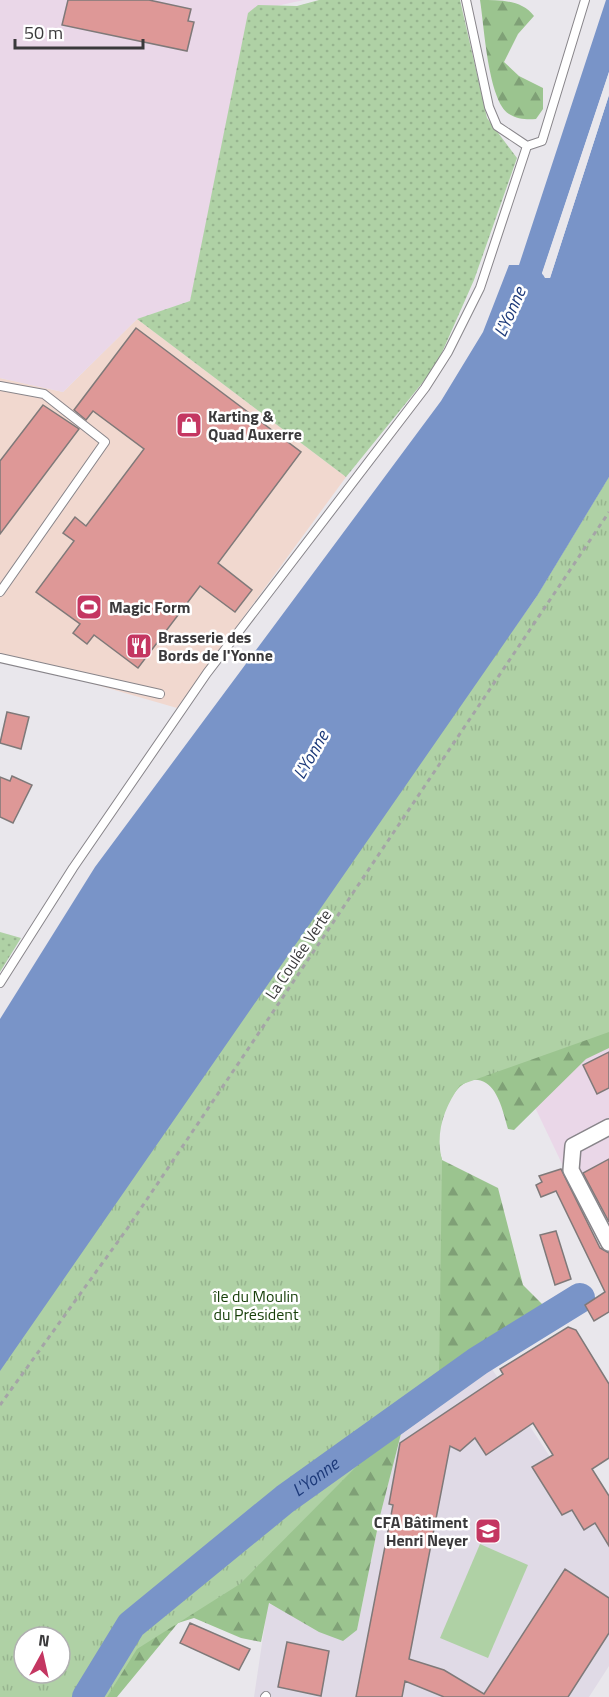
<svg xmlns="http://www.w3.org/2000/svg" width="609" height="1697" font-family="'Titillium Web',sans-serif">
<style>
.commercial{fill:#f1d8cf}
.industrial{fill:#ead7e8}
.built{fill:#e0dae6}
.grass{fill:url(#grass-dots)}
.forest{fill:url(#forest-firs)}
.park{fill:url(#park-tufts);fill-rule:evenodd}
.pitch{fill:#afd1a5}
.water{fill:#7994c8}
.pier{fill:#e9e7ec}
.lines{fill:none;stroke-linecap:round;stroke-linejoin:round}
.river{stroke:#7994c8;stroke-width:30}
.building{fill:#de9897;stroke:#7f7979;stroke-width:1.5}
.lane-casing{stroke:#88858a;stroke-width:10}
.street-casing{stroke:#88858a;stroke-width:18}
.path{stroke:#a5a4a7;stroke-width:3;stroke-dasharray:4.5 4.5;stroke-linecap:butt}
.lane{stroke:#fff;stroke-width:8}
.street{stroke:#fff;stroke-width:15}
.labels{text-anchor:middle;stroke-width:5;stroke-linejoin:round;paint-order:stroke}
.poi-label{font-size:16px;font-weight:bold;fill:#3a393b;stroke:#fff;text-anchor:start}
.street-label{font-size:16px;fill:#3a393b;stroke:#fff}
.park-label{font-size:16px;fill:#163e08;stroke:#fff}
.water-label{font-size:18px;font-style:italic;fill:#1d3a7a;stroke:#fff}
</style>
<defs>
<pattern id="grass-dots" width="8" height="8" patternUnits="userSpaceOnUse" patternTransform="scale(1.5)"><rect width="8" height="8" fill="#afd1a5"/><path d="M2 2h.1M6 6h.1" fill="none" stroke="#97b48f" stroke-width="1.8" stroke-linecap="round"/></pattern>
<pattern id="forest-firs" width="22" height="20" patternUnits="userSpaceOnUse" patternTransform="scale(1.5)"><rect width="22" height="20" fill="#9bc48f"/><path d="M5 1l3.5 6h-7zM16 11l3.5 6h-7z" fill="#7fa076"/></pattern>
<pattern id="park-tufts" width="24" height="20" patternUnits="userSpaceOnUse" patternTransform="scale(1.5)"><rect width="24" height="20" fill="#afd1a5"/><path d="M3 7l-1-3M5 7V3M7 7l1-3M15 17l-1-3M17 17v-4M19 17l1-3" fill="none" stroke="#97b48f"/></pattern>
</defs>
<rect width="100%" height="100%" fill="#e9e7ec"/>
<path class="commercial" d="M137 319 346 477 177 708 0 657V378L63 392Z"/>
<path class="industrial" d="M0 0H304L258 10 190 301 137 319 63 392 0 378Z
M609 1040V1262L519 1074Z"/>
<path class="built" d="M492 1369 609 1546V1666L589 1697H254L268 1603 294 1616 357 1630 380 1516 401 1434Z"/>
<path class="grass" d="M319 0H460L487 118 517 158 474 280 436 366 346 477 137 319 190 301 248 13 258 5 297 6Z
M0 932 21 938 0 972Z"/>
<path class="forest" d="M480 0C500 0 522 0 534 16L518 34 504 62 519 76 543 88V109L536 119C527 120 517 119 509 114 488 101 484 24 480 0Z
M609 477V1048L586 1059 514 1130 508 1129C504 1115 499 1091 486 1083 458 1066 437 1121 437 1141 437 1147 441 1154 442 1160L498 1188 523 1285 545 1307 577 1316 491 1369 401 1434 380 1516 357 1630 343 1641 319 1632 269 1603 261 1642 241 1638 194 1618 178 1623 117 1697H58L104 1624 537 596Z"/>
<path class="park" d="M609 477V1032L460 1085C444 1108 435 1133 442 1160L439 1383 240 1584 137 1649 107 1697H0V1345L537 596ZM24 1637H60V1673H24Z"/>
<path class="pitch" d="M480 1544 528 1565 488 1658 440 1638Z"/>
<path class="water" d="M606 0H609V72L542 274 550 278 609 95V477L537 596 0 1371V1019L95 867 441 401 483 332 509 265H519Z"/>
<path class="pier" d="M609 72V81L546 276 609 92V95L550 278H545L542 273Z"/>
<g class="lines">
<path class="river" id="s1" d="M87 1697 131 1625 285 1499 478 1361 580 1298"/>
</g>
<path class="building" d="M68 0H149L191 9 188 21 194 22 187 51 62 25Z
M136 328 301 452 218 563 252 590 235 612 200 586 138 668 94 635 87 644 73 633 80 624 36 592 74 541 63 533 75 517 86 526 144 449 93 411 86 420 74 410Z
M43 405 79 429 0 534V461Z
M7 712 29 717 21 749 0 743Z
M12 776 32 785 13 823 0 817V777L10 781Z
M609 1052V1088L597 1094 583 1065Z
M609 1159V1222L583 1173Z
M561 1169 600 1248 609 1253V1312L594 1321 585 1305 605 1292 556 1191 541 1197 536 1185 542 1182 539 1176Z
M556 1231 571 1279 555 1285 540 1235Z
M568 1327 576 1330 609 1384V1458L592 1469 609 1496V1546L595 1523 584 1530 572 1510 562 1515 532 1467 553 1455 533 1423 486 1455 475 1438 460 1451 450 1446 409 1659 444 1670 484 1694 565 1569 609 1598V1633L568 1697H444L405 1681 402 1697H356L393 1505 389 1504 400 1443 503 1374 500 1369Z
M190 1623 250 1649 239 1670 180 1643Z
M287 1642 329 1651 321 1696 278 1687Z"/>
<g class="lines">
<g class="lane-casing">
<path id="lane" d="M466 0 489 107 497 126 527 146
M527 146 542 141 585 0
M0 386 44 394 105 442 0 592
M0 658 160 694
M0 983 73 868 207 673 425 388 448 352 480 288 527 146
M265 1697 266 1696"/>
</g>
<g class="street-casing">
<path id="street" d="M609 1127 573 1146 571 1170 609 1243"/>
</g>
<path class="path" d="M0 1405 127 1229 609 512"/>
<use href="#lane" class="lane"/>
<use href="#street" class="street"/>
</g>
<defs>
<g id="shop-square" transform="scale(1.35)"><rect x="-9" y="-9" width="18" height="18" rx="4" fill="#c43661" stroke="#fff"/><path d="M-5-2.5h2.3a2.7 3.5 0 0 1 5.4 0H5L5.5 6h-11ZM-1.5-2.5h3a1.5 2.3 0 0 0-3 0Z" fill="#fff"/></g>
<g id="stadium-square" transform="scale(1.35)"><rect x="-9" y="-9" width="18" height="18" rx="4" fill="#c43661" stroke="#fff"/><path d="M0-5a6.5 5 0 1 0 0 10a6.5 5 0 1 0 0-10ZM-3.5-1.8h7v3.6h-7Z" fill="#fff"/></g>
<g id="restaurant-square" transform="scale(1.35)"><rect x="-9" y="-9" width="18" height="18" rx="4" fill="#c43661" stroke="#fff"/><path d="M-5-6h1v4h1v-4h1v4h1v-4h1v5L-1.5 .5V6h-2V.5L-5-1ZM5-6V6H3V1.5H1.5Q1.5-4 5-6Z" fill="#fff"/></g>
<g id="university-square" transform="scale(1.35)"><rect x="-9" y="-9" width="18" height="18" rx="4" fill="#c43661" stroke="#fff"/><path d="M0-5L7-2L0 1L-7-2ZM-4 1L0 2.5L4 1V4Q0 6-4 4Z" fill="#fff"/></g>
</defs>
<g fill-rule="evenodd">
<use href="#shop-square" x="189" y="425"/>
<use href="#stadium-square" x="89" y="607"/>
<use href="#restaurant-square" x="139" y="646"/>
<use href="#university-square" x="488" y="1531"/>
</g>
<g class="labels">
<g class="poi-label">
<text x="208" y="422">Karting &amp;<tspan x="208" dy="18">Quad Auxerre</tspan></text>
<text x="109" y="613">Magic Form</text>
<text x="158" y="643">Brasserie des<tspan x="158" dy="18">Bords de l'Yonne</tspan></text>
<text x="468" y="1528" text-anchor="end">CFA Bâtiment<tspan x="468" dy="18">Henri Neyer</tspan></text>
</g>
<g class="street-label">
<text transform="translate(298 954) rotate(-56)" y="6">La Coulée Verte</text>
</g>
<g class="park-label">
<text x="256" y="1302">île du Moulin<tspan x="256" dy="18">du Président</tspan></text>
</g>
<g class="water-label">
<text transform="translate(510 312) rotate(-66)" y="6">L'Yonne</text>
<text transform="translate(311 755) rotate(-60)" y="6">L'Yonne</text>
<text dy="6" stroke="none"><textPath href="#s1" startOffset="321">L'Yonne</textPath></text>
</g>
</g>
<g transform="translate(42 1655) rotate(8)"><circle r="28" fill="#ffffff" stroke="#b0b0b1" stroke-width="1.5"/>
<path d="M0-4.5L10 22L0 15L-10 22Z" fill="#c43661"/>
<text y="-9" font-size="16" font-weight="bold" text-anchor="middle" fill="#3a393b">N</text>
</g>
<path d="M15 39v9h128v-9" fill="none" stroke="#3a393b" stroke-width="3"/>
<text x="24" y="39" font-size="18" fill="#3a393b" stroke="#ffffff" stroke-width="4.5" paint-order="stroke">50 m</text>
</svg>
